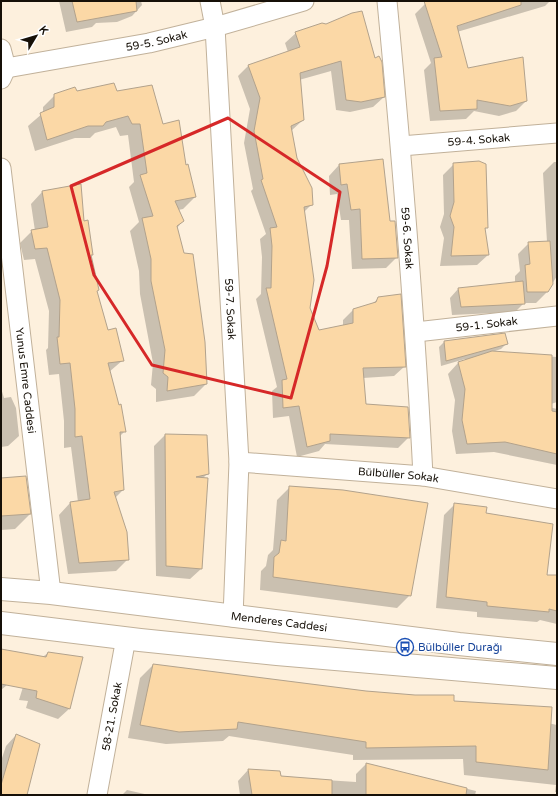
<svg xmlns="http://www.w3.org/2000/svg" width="558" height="796" font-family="'Varela Round',sans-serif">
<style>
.shadow{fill:#0003}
.building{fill:#fbd8a6;stroke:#b2a28c}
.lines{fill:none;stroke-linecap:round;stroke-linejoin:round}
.street-casing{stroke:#c1b19a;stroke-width:21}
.primary-casing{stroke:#c1b19a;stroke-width:24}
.street{stroke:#fff;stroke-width:19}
.primary{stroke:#fff;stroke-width:22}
.marked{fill:none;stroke:#d62828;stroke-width:3;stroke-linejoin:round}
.labels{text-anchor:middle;stroke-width:3;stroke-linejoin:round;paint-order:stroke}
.street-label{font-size:11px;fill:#161008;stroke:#fff}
.transit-label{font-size:11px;fill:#164399;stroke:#fff;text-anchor:start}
</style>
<rect width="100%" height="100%" fill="#fdf0dd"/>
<path class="shadow" d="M59 1H141L142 5 132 16 117 22 96 23 92 27 66 32Z
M432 1H550L545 6 457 32 467 70 526 101 516 111 499 116 474 111 466 119 430 121 424 70 431 63 415 14 425 4Z
M322 24 384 97 373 107 350 112 336 110 331 71 299 80 303 120 291 131 296 159 312 204 304 212 313 280 309 309 318 332 343 326V320L353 310 372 304 379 298 405 366 394 376 363 378 366 405 409 437 398 448 325 444 319 451 297 457 289 416 273 418 272 391 277 387 256 299 261 294 262 257 260 239 266 234 251 191 253 189 244 143 250 109 238 76 248 66 288 52 285 43 296 33Z
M76 92H117L162 125 185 166 195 197 183 209 178 210 183 221 177 228 206 384 194 396 156 402V389L151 385 153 363 140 294 139 271 130 231 139 222 129 187 134 182 128 135 120 136 116 127 95 133 90 138H75L35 151 28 126 43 113V107L55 95Z
M554 162H557V276L547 292 536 303H524L515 312 452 315 450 298 458 289 515 283V276L520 271 518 254 529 243 547 242 543 173Z
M454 164 487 227 484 230 488 255 477 265 440 266 444 238 440 227 444 214 443 175Z
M339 165 389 222 397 257 386 268 352 269 349 220H341L337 194 330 195 329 176Z
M42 192 84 222 92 254 90 256 96 292 107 331 123 360 109 372 125 431 120 436 123 490 115 498 128 559 116 571 68 574 59 515 70 503 78 502 71 447 64 448V421L59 374 49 375 46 350 48 348 49 311 35 259 24 260 20 243 32 231H35L31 204Z
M444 342 506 344 501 349 492 352 557 357V402L545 406 557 409V465L494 452 456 454 452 431 455 400 448 374 458 363 465 361V359L441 366 439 347Z
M1 388 4 398 11 397 16 408 19 436 8 446 1 447Z
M165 435 206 436 208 473 202 479 201 569 190 579 156 576 154 446Z
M1 479 30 514 15 529 1 530Z
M290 487 410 595 397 608 260 590 261 571 266 566 268 555 273 550 277 500Z
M455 504 485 514 546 576H557V624L540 620 537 622 477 617V612L436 608 444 515Z
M1 650 7 685 1 690Z
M48 653 82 658 69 709 58 719 26 708 28 701 19 700 29 667Z
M153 665 453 702 557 725V792H555L556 785 464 775 463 759 353 760V755L229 736 223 741 166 744 128 738 140 678Z
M16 735 26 795H1V761L6 746Z
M366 764 476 791 475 795H240L238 781 248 770 280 777 356 782V774Z
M127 790 149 795H122Z"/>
<path class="building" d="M72 1H136L137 11 77 22Z
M424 1H521V5L457 26 468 68 523 57 527 101 510 106 477 100V109L440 111 434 58 442 57Z
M362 11 375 58 379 56 382 62 385 97 361 102 346 100 341 61 300 73 304 120 291 126 297 158 312 188 313 205 304 207 314 280 310 308 319 330 353 323V309L376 302 378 297 401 294 406 367 363 368 366 404 408 407 410 438 330 434V441L307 447 299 406 283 408 282 380 287 379 266 288H271L272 246 270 228 277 227 261 180 263 179 254 131 260 98 248 65 300 47 295 32 322 23 326 24 352 13Z
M114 83 117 91 152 85 163 124 179 120 186 165 188 164 196 197 175 201 184 221 177 226 184 253 193 254 205 342 207 384 167 391 168 377 163 373 165 350 151 281V259L142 218 153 216 140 175 147 173 140 124H132L128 116 106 122 103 126H88L47 140 40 113 54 107V94L75 87 77 91Z
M383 159 390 221H395L398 258 362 259 360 209 351 210 347 184 341 185 339 164Z
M479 161 486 164 488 228H485L489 255 451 256 454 227 450 216 454 202 453 163Z
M81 184 84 221 88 220 93 255H91L99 290 97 291 108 330 116 328 124 361 108 363 119 405 121 404 126 432H120L124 490 114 492 127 532 129 560 79 563 70 502 90 499 82 436 75 437V409L70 363 60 364 57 337H59L60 300 47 248 35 249 31 230 48 227 42 191Z
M550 241 553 284 548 292H527L525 265 530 264 528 242Z
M523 281 525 304 461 307 458 288Z
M505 333 508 344 446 361 444 341Z
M492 351 552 355V411L557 412V454L505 442 467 444 462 420 465 389 458 362Z
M165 434 207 435 209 474 196 477 208 478 202 569 166 566Z
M26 476 31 514 1 516V478Z
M289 486 343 490 428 503 411 596 273 577 274 557 279 553 281 540 286 541Z
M454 503 487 507 486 513 553 524 547 575H557V611L549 609V612L487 606V602L446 597Z
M1 649 46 657 48 652 83 657 70 709 36 698 37 691 1 684Z
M153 664 366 691 415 695H454V701L552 707 548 770 476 762V746L366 748V742L238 722 237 729 179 732 140 725Z
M16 734 40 744 27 795H1V785Z
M366 763 467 788 466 795H366Z
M248 769 280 771 281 776 332 780V795H252Z"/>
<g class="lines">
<g class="street-casing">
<g id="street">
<path id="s1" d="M210 1 215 27 239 462 233 617"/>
<path id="s2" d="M387 1C402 159 415 317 423 476"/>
<path d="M1 49 6 68 1 79"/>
<path id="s3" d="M1 69 149 43 215 27 304 1"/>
<path id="s4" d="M401 146 557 133"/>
<path id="s5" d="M1 168 51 593"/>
<path id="s6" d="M416 332 557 316"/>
<path id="s7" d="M239 462 423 476 557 499"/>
<path id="s8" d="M97 795 126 638"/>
</g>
</g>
<g class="primary-casing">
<g id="primary">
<path id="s9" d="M1 589 51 593 459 644 557 654"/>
<path d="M1 623 140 640 277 654 557 678"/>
</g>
</g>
<use href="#street" class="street"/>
<use href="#primary" class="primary"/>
</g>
<path class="marked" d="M228 118 340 192 327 266 291 398 152 365 94 275 71 186Z"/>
<defs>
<g id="bus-ring" transform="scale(0.9)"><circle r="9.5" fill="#fff" stroke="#1a4fb4" stroke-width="1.5"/><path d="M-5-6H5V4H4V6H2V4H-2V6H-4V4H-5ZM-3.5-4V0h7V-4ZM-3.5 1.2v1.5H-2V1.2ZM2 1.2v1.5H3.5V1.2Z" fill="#1a4fb4"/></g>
</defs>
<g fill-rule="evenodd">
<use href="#bus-ring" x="405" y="647"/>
</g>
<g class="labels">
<g class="street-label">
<text dy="4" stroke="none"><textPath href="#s3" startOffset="158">59-5. Sokak</textPath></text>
<text dy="4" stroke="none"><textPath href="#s4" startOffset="78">59-4. Sokak</textPath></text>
<text dy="4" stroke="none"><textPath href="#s2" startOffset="238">59-6. Sokak</textPath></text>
<text dy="4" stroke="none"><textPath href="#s1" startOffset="309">59-7. Sokak</textPath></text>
<text dy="4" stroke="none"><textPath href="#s6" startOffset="71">59-1. Sokak</textPath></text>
<text dy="4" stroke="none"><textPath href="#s5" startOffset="214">Yunus Emre Caddesi</textPath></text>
<text dy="4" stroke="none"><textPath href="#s7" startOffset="160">Bülbüller Sokak</textPath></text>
<text dy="4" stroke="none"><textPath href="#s9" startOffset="280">Menderes Caddesi</textPath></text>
<text dy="4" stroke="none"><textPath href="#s8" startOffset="80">58-21. Sokak</textPath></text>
</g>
<g class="transit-label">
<text x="418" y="651">Bülbüller Durağı</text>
</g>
</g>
<rect width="558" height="796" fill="none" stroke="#161008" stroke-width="4"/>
<g transform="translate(36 36) rotate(52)" stroke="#ffffff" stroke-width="3" paint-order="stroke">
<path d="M0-3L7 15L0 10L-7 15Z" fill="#161008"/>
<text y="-6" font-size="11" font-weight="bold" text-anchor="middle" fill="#161008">K</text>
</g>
</svg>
